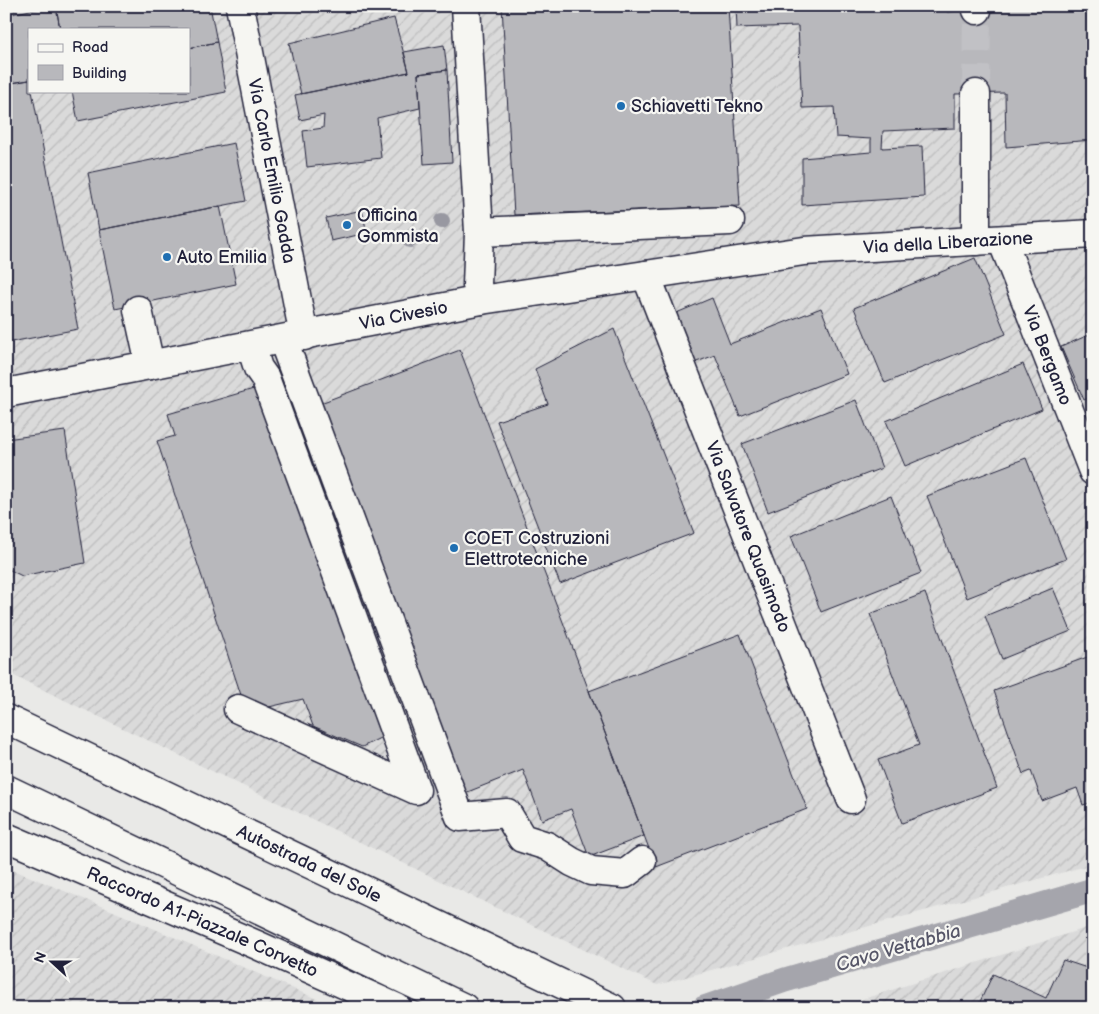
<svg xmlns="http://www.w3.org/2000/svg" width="1099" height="1014" font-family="'Balsamiq Sans',sans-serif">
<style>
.industrial{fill:url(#industrial-furrows);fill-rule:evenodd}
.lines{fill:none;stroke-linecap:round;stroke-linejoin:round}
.canal{stroke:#a5a5ac;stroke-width:25}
.building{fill:#b8b8bc;stroke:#22223b}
.minor-tunnel{stroke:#c1c1c5;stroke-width:28;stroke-dasharray:28 14;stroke-linecap:butt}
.minor-casing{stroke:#22223b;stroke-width:31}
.highway-casing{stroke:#22223b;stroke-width:31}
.minor{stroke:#f6f6f2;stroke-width:28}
.highway{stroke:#f6f6f2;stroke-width:28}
.tree{fill:#9898a1}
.poi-dot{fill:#1f6fb2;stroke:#f6f6f2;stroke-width:2}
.labels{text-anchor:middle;stroke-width:4.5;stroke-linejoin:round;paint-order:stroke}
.poi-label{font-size:18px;fill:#22223b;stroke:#f6f6f2;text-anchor:start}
.street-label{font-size:18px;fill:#22223b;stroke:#f6f6f2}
.water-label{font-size:19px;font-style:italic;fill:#565668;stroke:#f6f6f2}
</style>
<defs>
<pattern id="industrial-furrows" width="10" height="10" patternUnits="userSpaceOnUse" patternTransform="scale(1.25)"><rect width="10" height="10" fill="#dadada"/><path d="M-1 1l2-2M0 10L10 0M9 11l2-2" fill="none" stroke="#bbbbbc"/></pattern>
</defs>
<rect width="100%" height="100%" fill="#e9e9e7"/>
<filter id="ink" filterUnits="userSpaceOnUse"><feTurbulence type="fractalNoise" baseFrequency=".02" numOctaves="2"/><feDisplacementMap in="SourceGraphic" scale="10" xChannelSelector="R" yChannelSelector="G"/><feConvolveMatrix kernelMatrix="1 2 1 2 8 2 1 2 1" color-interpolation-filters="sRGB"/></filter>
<g filter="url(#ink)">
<path class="industrial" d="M6 6H1093V864L657 985 6 672ZM29 29H189V91H29Z
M6 867 113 911 338 1008H6Z
M1092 926 1093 1008H835Z"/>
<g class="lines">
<path class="canal" d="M704 1008 785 980 1093 890"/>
</g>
<path class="building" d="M50 6H56L60 29H29V80L6 84V15Z
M56 6H210L217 42 189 48V29H60Z
M502 6H728L740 206 514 215Z
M736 6H947V12L1039 6H1093V140L1006 147 1005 93 955 94V128L883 131 882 148 922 146 924 197 802 205V158L871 152V139L836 137 834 107 802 108 798 26 737 28Z
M394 18 409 72 301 94 289 43Z
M217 42 226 92 78 121 72 91H189V48Z
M444 45 447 70 418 74 420 108 377 118 381 158 307 167 303 131 323 128 324 115 300 120 295 95 409 72 404 52Z
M447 70 452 162 424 164 418 74Z
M29 80V91H32L78 329 6 343V84Z
M234 143 246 201 99 230 88 173Z
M220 206 236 284 115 309 99 230Z
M362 210 367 233 331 241 326 218Z
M975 258 1006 334 885 383 854 308Z
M712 298 730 344 821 308 847 374 740 416 715 355 694 363 674 314Z
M614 329 694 533 560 584 497 421 548 404 535 369Z
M1093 333V396L1084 400 1061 347Z
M460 350 644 836 589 857 571 809 542 820 523 770 465 793 318 404Z
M1023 364 1042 409 905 466 886 421Z
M257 388 384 736 362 747 313 726 303 699 269 707 241 695 157 441 175 436 168 414Z
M856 400 882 468 768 512 742 444Z
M65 431 85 563 22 576 6 568V439Z
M1026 458 1066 559 967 598 927 496Z
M891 496 921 573 821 612 791 536Z
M1053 588 1071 631 1002 659 985 616Z
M925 593 997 788 902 823 878 760 919 745 870 614Z
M740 634 807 809 656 867 589 691Z
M1093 655V802L1083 805 1077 788 1042 801 1031 771 1023 774 994 691Z
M1063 960 1093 970V1008H977L993 974 1046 998Z"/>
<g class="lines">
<path class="minor-tunnel" d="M976 94 977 10"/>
<g class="minor-casing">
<g id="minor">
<path id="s1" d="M240 6 304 336"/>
<path d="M466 6 479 232"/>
<path d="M977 10V6"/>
<path id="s2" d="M1002 240 1093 471"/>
<path d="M976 241V94"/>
<path id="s3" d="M646 275 851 799"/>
<path d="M481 300 477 285 479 232 730 221"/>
<path d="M138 310 150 365"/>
<path d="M283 340 460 817 507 813 522 838 547 846 572 862 591 871 625 874 642 861"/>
<path id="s4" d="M6 393 481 300 804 251 1093 234"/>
<path d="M238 709 416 790 265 378 258 368 251 346"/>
</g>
</g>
<g class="highway-casing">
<g id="highway">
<path id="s5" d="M6 719 612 1008"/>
<path d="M6 789 464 1008"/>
<path id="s6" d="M6 837 257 945 397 1008"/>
</g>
</g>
<use href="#minor" class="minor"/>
<use href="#highway" class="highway"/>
</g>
<g class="tree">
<circle cx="442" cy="221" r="8"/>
<circle cx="410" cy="240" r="8"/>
</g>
</g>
<g class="poi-dot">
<circle cx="621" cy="106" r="5"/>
<circle cx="347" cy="225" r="5"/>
<circle cx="167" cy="257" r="5"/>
<circle cx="454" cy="548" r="5"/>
</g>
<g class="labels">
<g class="poi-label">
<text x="631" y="112">Schiavetti Tekno</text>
<text x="357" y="221">Officina<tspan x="357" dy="21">Gommista</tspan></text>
<text x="177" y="263">Auto Emilia</text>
<text x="464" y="544">COET Costruzioni<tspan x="464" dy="21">Elettrotecniche</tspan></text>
</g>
<g class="street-label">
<text dy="6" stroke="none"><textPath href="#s1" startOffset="168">Via Carlo Emilio Gadda</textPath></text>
<text dy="6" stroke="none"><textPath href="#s4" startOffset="955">Via della Liberazione</textPath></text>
<text dy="6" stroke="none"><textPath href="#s4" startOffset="405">Via Civesio</textPath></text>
<text dy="6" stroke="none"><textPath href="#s2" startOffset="124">Via Bergamo</textPath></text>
<text dy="6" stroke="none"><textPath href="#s3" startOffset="281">Via Salvatore Quasimodo</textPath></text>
<text dy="6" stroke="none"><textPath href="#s5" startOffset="336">Autostrada del Sole</textPath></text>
<text dy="6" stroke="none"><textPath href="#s6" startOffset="214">Raccordo A1-Piazzale Corvetto</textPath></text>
</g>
<g class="water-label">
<text transform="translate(898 947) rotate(-16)" y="7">Cavo Vettabbia</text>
</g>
</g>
<rect width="1099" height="1014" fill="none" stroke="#f6f6f2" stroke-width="25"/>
<rect x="12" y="12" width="1074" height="989" fill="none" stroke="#22223b" stroke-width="2" filter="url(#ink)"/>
<rect x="28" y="28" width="162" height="65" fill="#f6f6f2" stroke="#a1a1a9"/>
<rect x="38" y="44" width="25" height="8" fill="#f6f6f2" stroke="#a1a1a9"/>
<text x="72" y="52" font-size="15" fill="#22223b">Road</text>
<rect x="38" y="65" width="25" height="15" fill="#b8b8bc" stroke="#a1a1a9"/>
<text x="72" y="78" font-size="15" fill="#22223b">Building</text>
<g transform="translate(52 962) rotate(291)" stroke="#f6f6f2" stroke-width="4" paint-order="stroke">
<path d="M0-4L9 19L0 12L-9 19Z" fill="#22223b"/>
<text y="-8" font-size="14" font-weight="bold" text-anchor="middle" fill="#22223b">N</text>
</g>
</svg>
